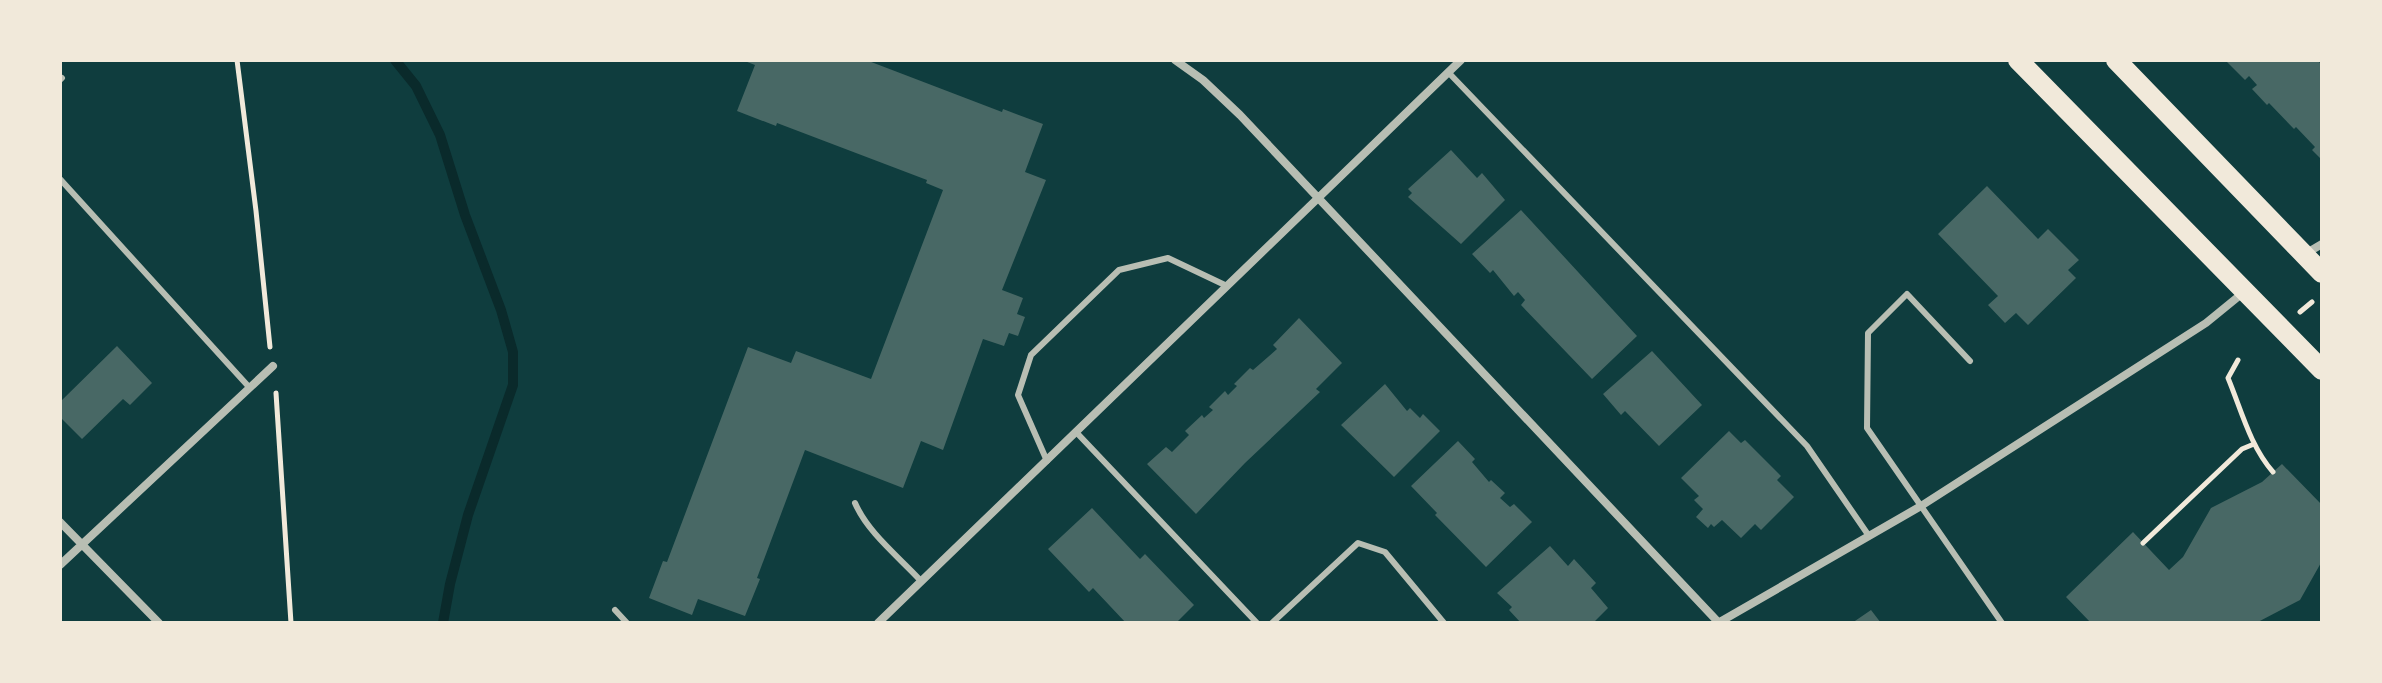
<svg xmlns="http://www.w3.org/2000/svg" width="2382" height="683" font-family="'Crimson Pro',serif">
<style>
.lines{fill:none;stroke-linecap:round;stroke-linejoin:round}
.stream{stroke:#0a2a2b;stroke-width:10}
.building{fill:#486865}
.path{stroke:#f1e9da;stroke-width:5}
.service{stroke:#b8beb3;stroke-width:6}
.minor{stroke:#b8beb3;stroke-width:8}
.primary{stroke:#f1e9da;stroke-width:20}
</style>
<rect width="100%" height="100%" fill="#0f3d3e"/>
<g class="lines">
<path class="stream" d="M395 60 416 86 440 135 465 215 501 310 513 352V385L468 515 450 584 443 623"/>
</g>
<path class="building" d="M742 60H866L1002 112 1003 109 1043 124 1025 172 1046 180 1002 290 1023 298 1017 314 1025 317 1018 336 1009 333 1004 346 983 339 943 450 921 441 903 488 805 450 757 578 760 579 745 616 698 599 692 615 649 598 663 561 667 562 748 347 791 363 796 351 871 379 943 190 926 183 927 180 777 123 776 126 737 111 755 65Z
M2229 60H2317L2322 65V160L2312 150 2315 147 2296 127 2294 129 2269 103 2267 105 2252 89 2257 85 2249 76 2245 80 2227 62Z
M1451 150 1477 178 1482 173 1505 200 1461 244 1408 197 1412 193 1408 189Z
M1987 186 2038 239 2048 229 2079 260 2068 270 2076 278 2028 325 2016 313 2005 323 1988 305 1998 296 1938 234Z
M1521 210 1637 336 1592 379 1521 305 1525 300 1518 292 1514 296 1493 270 1490 273 1472 254Z
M1299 318 1342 363 1316 389 1320 392 1245 463 1196 514 1147 464 1166 447 1172 452 1189 435 1185 431 1202 415 1204 418 1213 410 1209 407 1225 391 1228 395 1237 386 1234 384 1250 368 1253 370 1277 349 1273 345Z
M117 346 152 383 130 405 123 399 82 439 60 417V402Z
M1652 351 1702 405 1659 446 1625 411 1621 415 1603 394Z
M1385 384 1407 411 1410 408 1420 418 1423 414 1440 431 1394 477 1341 425Z
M1729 431 1741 443 1745 440 1781 476 1777 480 1794 497 1761 530 1755 524 1741 538 1722 520 1714 527 1711 524 1708 528 1696 517 1703 509 1694 500 1699 496 1681 478Z
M1458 441 1475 459 1472 462 1489 482 1491 480 1505 493 1500 498 1510 507 1514 504 1532 522 1486 567 1435 515 1437 513 1411 486Z
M2282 464 2322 505V561L2300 600 2256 623H2091L2066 597 2133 532 2169 570 2183 557 2211 508 2262 482Z
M1092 508 1140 559 1145 554 1194 605 1176 623H1126L1093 588 1089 592 1048 549Z
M1550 546 1568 566 1574 559 1596 583 1591 588 1608 608 1593 623H1521L1509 610 1512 607 1497 593Z
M1871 610 1881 623H1852Z"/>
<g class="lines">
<path class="path" d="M237 60 256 211 270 347
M2300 312 2312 302
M2238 360 2228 378C2241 409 2250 446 2273 472
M276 393 291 623
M2143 543 2242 449 2254 444"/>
<path class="service" d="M1448 72 1807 446 1869 536
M60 80 62 78
M60 179 249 387
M1970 361 1907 294 1868 333 1867 428 2002 623
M1076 432 1257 623
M1047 461 1018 395 1031 355 1119 270 1168 258 1227 286
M855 503C868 533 899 557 921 581
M615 610 627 623
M1272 623 1358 543 1385 552 1444 623"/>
<path class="minor" d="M1175 60 1203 80 1240 115 1719 623
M2305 254 2322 244
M60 522 159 623
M60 565 273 366
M878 623 1461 60
M1718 623 1921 506 2206 323 2244 292"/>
<path class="primary" d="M2018 60 2322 370
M2116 60 2322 273"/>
</g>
<rect width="2382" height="683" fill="none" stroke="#f1e9da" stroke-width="124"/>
</svg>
